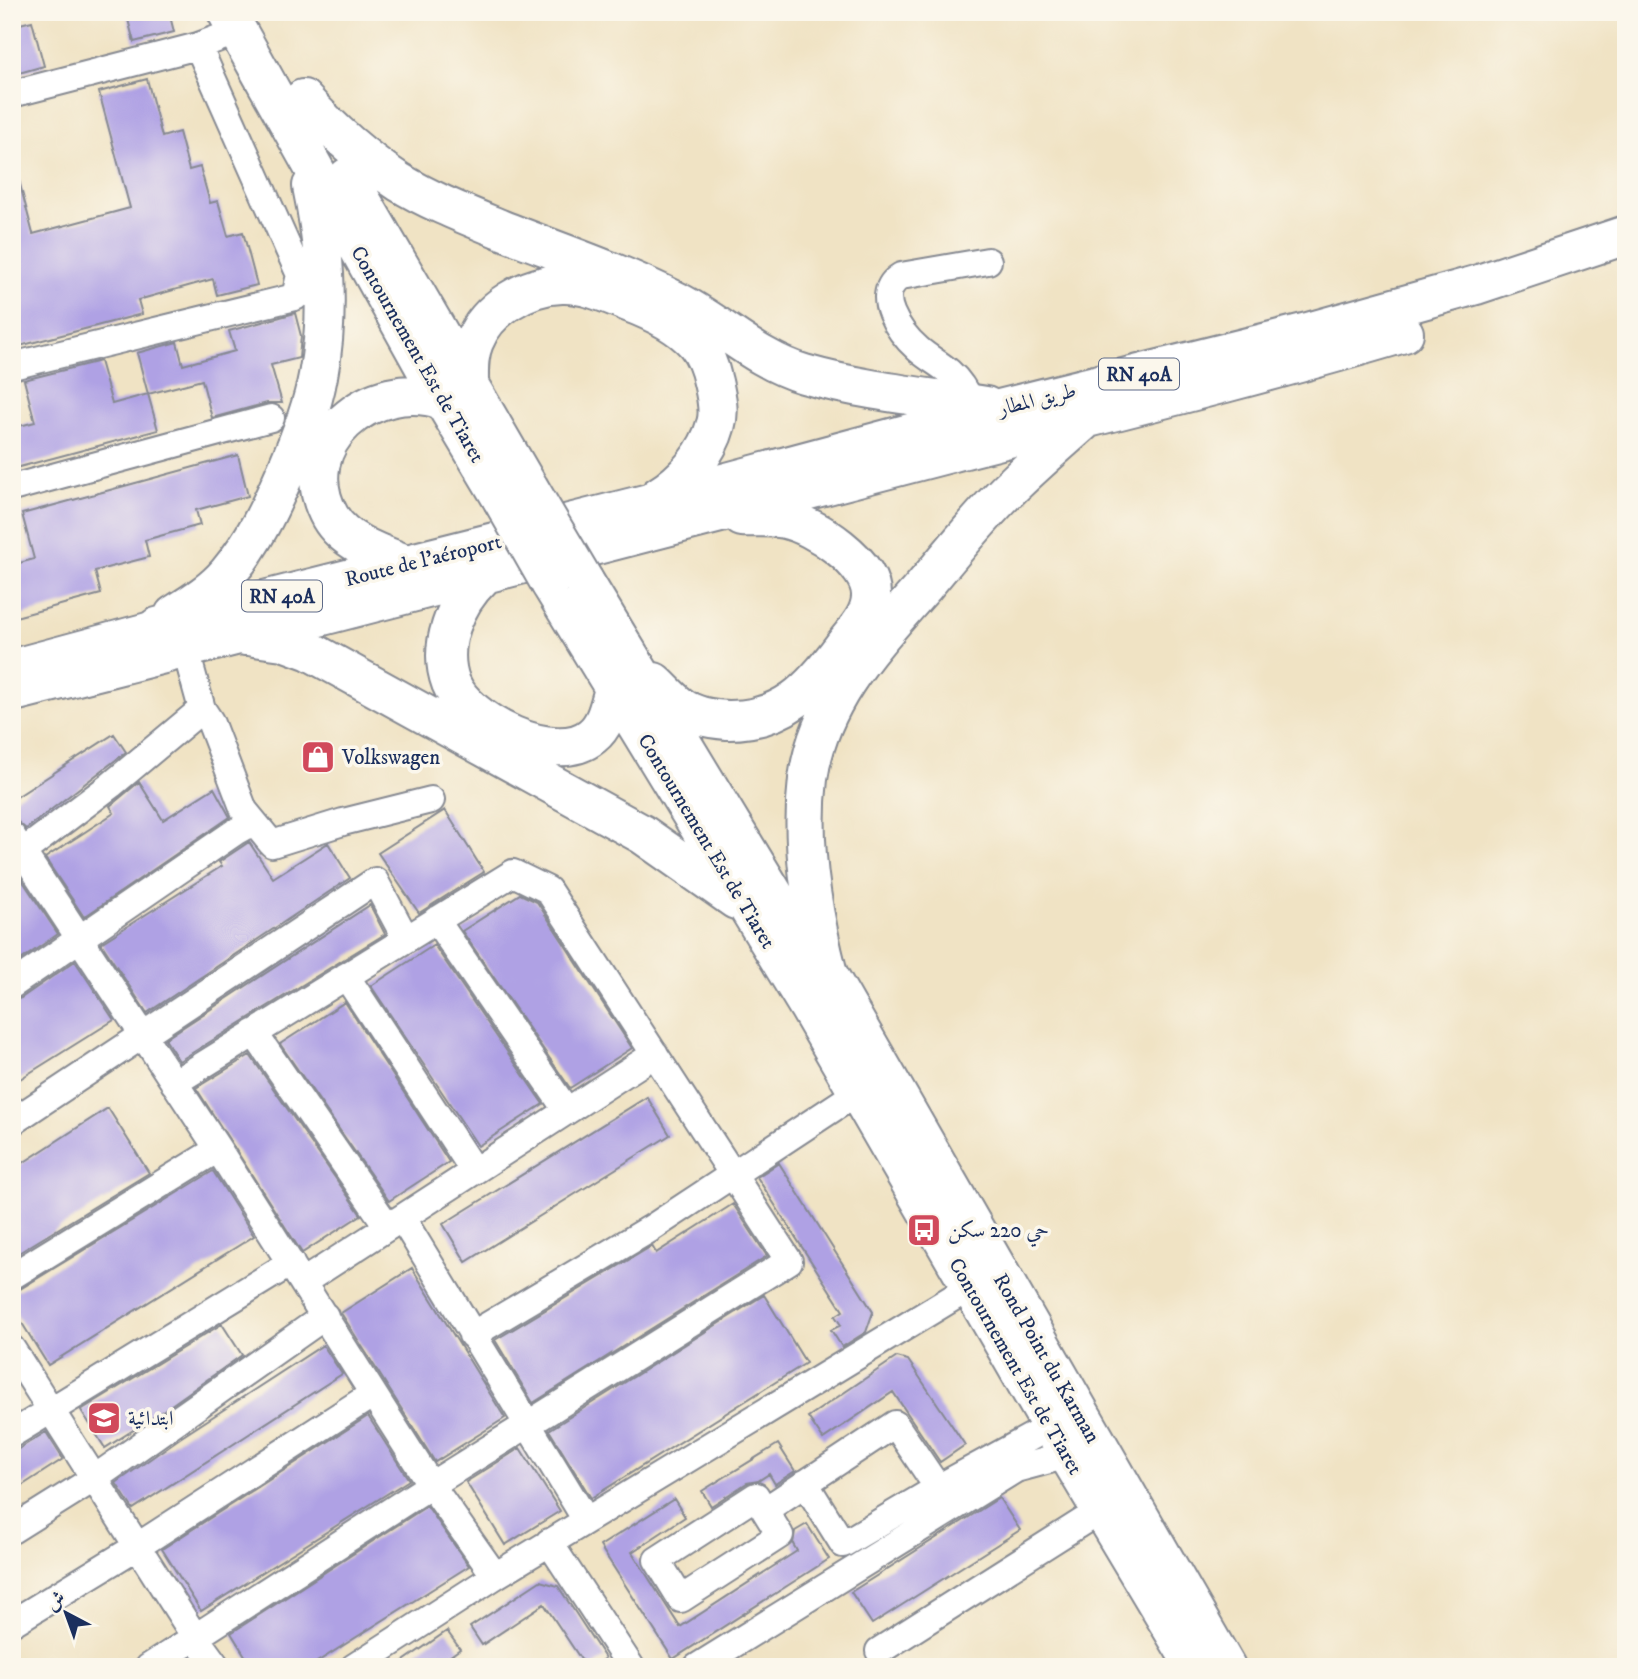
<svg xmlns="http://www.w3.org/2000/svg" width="1638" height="1679" font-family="'IM FELL DW Pica',Amiri,serif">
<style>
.building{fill:#afa1e4}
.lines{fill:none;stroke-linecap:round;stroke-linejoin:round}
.minor-casing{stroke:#868991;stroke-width:30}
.major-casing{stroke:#868991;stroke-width:37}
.highway-casing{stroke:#868991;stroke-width:42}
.minor{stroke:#fff;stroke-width:26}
.major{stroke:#fff;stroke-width:33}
.highway{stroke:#fff;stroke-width:38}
.highway-bridge-casing{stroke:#868991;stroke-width:42;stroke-linecap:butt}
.highway-bridge{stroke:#fff;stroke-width:38}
.labels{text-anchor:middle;stroke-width:7;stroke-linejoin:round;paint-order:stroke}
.shield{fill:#fbf7ec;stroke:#5e6b89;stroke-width:2}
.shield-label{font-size:19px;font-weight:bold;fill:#1b2f5e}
.street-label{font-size:21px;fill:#1b2f5e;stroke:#fbf7ec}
.poi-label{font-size:21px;fill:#1b2f5e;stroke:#fbf7ec;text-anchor:start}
</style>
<rect width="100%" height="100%" fill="#fbf7ec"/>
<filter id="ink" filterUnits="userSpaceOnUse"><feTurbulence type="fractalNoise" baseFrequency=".0143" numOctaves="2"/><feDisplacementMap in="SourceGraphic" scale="14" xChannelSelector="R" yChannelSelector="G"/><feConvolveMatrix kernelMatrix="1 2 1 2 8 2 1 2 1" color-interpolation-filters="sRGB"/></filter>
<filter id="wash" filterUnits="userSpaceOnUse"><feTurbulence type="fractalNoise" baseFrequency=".00686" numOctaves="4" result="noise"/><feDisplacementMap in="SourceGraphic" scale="28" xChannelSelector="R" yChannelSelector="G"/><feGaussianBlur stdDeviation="1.57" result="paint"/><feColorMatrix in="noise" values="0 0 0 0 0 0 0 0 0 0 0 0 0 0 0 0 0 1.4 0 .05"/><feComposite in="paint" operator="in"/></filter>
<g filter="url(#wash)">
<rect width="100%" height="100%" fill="#f0e3c4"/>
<g id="blocks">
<path class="building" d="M126 12H169L174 32 134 42Z
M32 21 44 66 12 75V26Z
M147 79 162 137 179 132 189 170 200 167 210 203 218 201 228 236 243 232 257 285 217 295 213 279 138 300 142 314 12 348V174L17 173 33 234 130 208 99 92Z
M295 313 301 336 299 358 271 365 282 403H267L212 418 202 380 148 394 137 353 177 342 183 365 235 351 229 331Z
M100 361 112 404 148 394 158 430 12 469V428L35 422 24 380Z
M238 455 248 496 196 510 200 525 145 540 149 557 95 571 101 594 12 618V565L34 559 22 514Z
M114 734 126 752 26 829 18 822 12 813V800Z
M139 782 163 820 214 788 230 817 84 917 45 858 114 813 110 806Z
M445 810 484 872 419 913 378 853Z
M249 842 273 878 328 843 350 878 147 1013 101 943 222 866 219 862Z
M20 877 58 934 12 966V882Z
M520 894 537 902 632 1048 570 1088 462 931Z
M370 905 385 934 179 1061 165 1039Z
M434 945 543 1104 478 1146 371 986Z
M75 961 114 1020 12 1084V1001L21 998Z
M345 1002 449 1162 389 1201 280 1044Z
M250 1055 361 1215 302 1253 196 1088Z
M647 1097 670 1135 466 1262 443 1224Z
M108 1108 149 1173 12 1257V1170Z
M779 1163 873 1312 866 1332 842 1347 831 1330 841 1325 835 1316 843 1311 757 1177Z
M213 1171 254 1236 48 1365 12 1307V1292L20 1289Z
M733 1204 767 1256 533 1403 495 1340 652 1246 656 1253Z
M412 1268 505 1418 435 1462 341 1313Z
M764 1295 806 1363 591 1498 549 1430Z
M222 1324 242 1355 157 1415 105 1448 81 1410Z
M323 1345 342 1374 133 1509 116 1483 180 1438Z
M897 1357 908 1360 965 1445 940 1462 893 1392 823 1439 808 1417Z
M368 1416 409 1480 201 1611 162 1549Z
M46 1432 63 1459 12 1492V1453Z
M778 1444 795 1471 775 1484 769 1474 758 1481 747 1483 711 1506 702 1491Z
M520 1448 560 1511 505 1545 466 1482Z
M999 1498 1020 1530 872 1624 851 1592Z
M674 1499 685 1517 632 1552 680 1627 797 1551 793 1544 795 1531 807 1524 829 1559 673 1659 600 1546Z
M427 1506 469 1566 309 1667H252L231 1633Z
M540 1581 558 1586 605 1658 592 1667H586L544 1604 482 1645 470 1627Z
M447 1631 460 1649 435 1667H395Z"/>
</g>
</g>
<g filter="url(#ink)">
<use href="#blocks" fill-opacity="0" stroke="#868991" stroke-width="2"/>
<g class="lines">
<g class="minor-casing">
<path id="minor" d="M12 94 198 46 238 31
M12 366 295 297 300 275 198 46
M971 404C966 392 959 381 949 372 940 364 928 358 918 349 900 333 871 294 901 276L988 261
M12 488 271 418
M186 651 202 709 210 721 244 810 272 844 343 822 431 800
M12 836 218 1149 431 1485 495 1576
M12 860 111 785 202 709
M436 920 567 1111
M346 976 474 1171
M12 985 235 832 253 822
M254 1033 388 1227
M12 1122 375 881 406 939
M402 1218 586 1520
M12 1276 218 1149
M303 1282 655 1054
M472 1335 650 1229 858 1092
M12 1349 195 1637 217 1667
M12 1434 291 1263
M938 1488 1051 1426
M756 1496 780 1535 681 1599 657 1560Z
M765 1510 895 1424 938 1488 843 1544 805 1483
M12 1530 95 1478 325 1316
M549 1542 631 1667
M12 1623 138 1546 373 1394
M879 1651 1101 1510
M149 1667 431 1485 789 1261 548 890 513 873 174 1083
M354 1667 495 1576 969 1288
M697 1667 1016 1469 1068 1455"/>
</g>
<g class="major-casing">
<path id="major" d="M12 666 157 627
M12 695 245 636"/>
</g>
<g class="highway-casing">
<path id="highway" d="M227 12 443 400 502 499
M303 99C332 131 363 158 399 182 430 201 466 215 500 229 558 252 619 272 676 301 720 323 756 360 804 374 863 391 926 397 986 406
M348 177 529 488
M469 384C469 370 468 356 474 342 487 308 527 285 562 284 584 283 608 294 628 302 652 311 679 323 696 343 705 354 710 368 713 382 716 395 720 411 716 424 708 454 684 481 658 497
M1087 418C1058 444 1028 469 1001 497 974 525 949 556 924 586 873 644 819 699 808 779 800 844 812 912 828 974L1226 1667
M406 564C380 554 345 543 330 517 289 443 373 376 443 400
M482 577C455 603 437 646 451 683 466 722 555 767 592 736 606 725 609 706 614 689
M584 581 816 964
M550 583 808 1006 1068 1455 1195 1667
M174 615C193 603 214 590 228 573 254 542 270 508 286 471 299 441 312 409 318 376 330 313 325 248 312 186
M157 627 649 503 999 409 1308 332 1476 285 1626 235
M245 636C480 577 715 514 950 453 1102 414 1254 378 1404 333
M254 637 283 641 310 651 642 834 736 900
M654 682C663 690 671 700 681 707 694 716 712 719 727 720 783 721 812 689 843 647 855 631 870 617 871 597 873 563 814 525 785 519 771 516 756 518 742 517"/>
</g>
<use href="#minor" class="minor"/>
<use href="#major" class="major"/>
<use href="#highway" class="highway"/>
<g class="highway-bridge-casing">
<path id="highway-bridge" d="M529 488 584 581
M502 499 550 583"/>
</g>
<use href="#highway-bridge" class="highway-bridge"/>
</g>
</g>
<defs>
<g id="shop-square" transform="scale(1.75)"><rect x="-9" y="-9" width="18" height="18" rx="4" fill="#d1495b" stroke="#fbf7ec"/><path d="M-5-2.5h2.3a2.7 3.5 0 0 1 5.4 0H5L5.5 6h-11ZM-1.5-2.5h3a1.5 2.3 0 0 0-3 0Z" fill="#fff"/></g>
<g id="bus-square" transform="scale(1.75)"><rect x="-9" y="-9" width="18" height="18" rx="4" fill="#d1495b" stroke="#fbf7ec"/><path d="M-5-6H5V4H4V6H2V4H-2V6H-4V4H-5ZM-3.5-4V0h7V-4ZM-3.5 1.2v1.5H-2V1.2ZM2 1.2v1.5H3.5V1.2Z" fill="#fff"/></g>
<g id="school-square" transform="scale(1.75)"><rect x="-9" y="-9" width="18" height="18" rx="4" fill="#d1495b" stroke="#fbf7ec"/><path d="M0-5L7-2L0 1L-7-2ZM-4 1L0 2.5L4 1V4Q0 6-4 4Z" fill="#fff"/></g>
</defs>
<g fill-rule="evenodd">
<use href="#shop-square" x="318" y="757"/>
<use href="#bus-square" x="924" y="1230"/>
<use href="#school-square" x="104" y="1418"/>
</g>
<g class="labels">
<g class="shield">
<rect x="1099" y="358.5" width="80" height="31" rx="5"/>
<rect x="242" y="580.5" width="80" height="31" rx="5"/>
</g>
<g class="shield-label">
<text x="1139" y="381">RN 40A</text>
<text x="282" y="603">RN 40A</text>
</g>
<g class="street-label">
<text transform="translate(418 354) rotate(60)" y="7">Contournement Est de Tiaret</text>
<text transform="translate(1037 399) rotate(-14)" y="7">طريق المطار</text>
<text transform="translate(423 560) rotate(-14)" y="7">Route de l'aéroport</text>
<text transform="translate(707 841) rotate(59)" y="7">Contournement Est de Tiaret</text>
<text transform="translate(1047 1358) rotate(60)" y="7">Rond Point du Karman</text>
<text transform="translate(1016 1366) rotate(60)" y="7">Contournement Est de Tiaret</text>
</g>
<g class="poi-label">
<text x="342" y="764">Volkswagen</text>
<text x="948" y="1237">حي 220 سكن</text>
<text x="128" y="1425">ابتدائية</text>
</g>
</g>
<rect width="1638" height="1679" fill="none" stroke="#fbf7ec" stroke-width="42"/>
<g transform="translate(66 1613) rotate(319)" stroke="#fbf7ec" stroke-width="5" paint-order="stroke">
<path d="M0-5L12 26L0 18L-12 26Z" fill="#1b2f5e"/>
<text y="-10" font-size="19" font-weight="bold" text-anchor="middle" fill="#1b2f5e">ش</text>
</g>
</svg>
